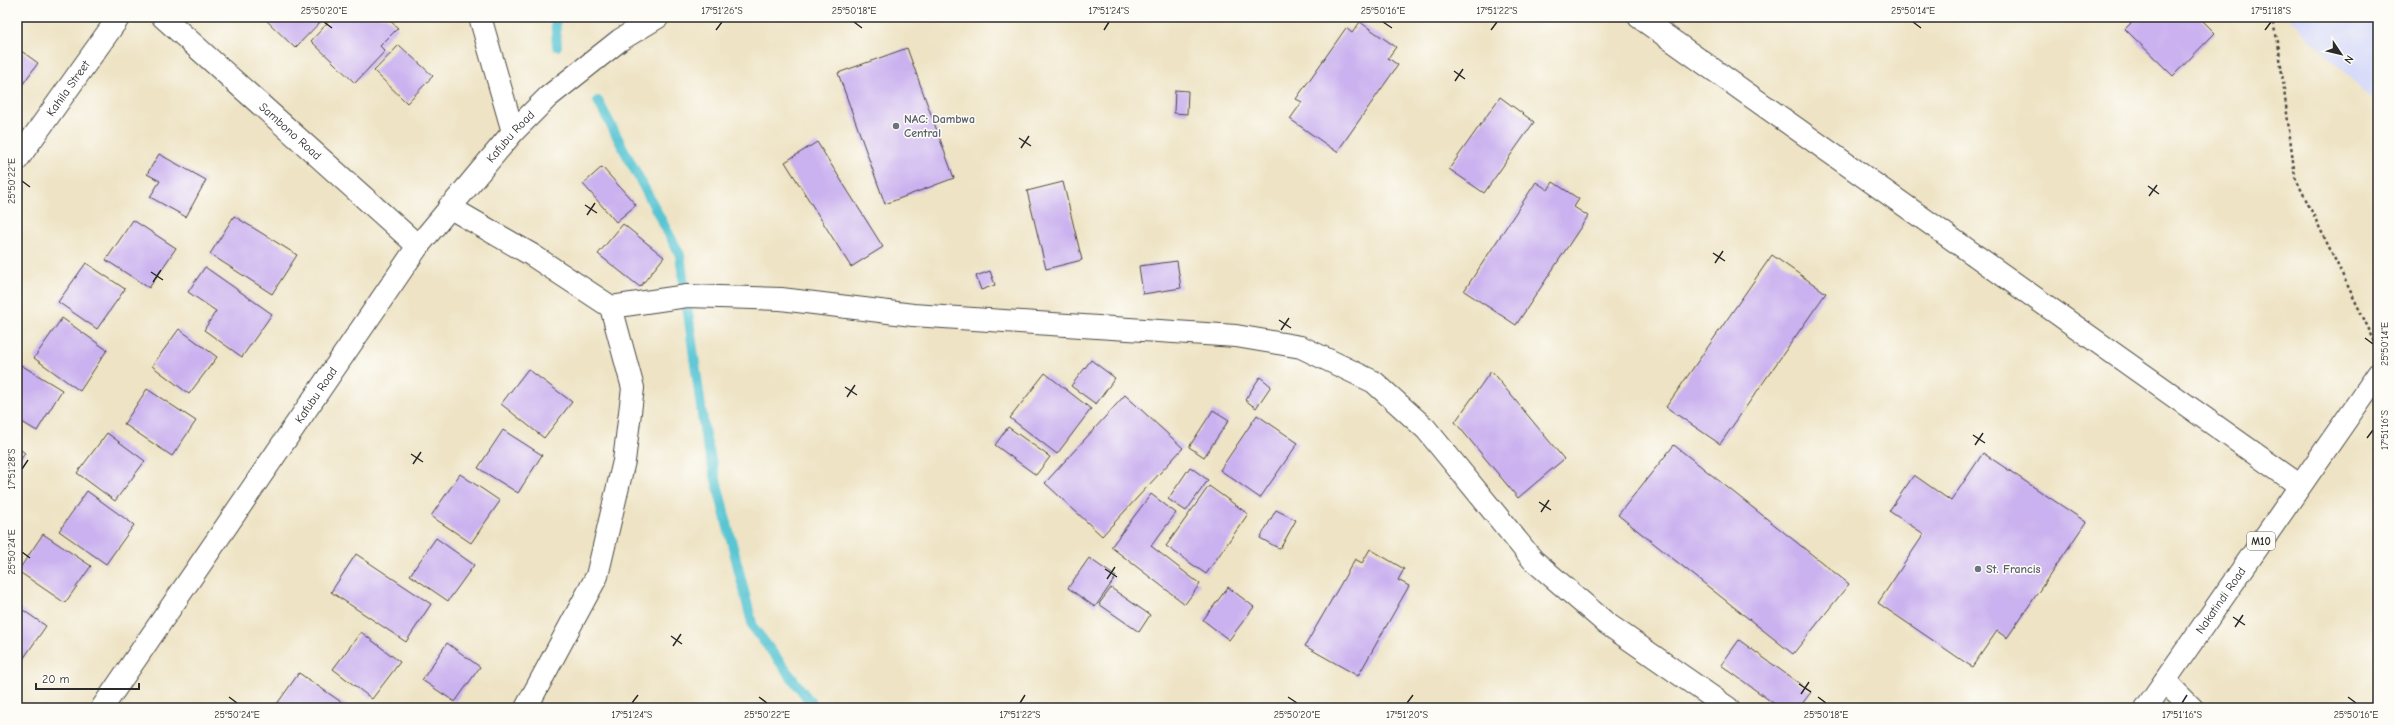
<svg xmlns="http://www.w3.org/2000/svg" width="2395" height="725" font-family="'Comic Neue',sans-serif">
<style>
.built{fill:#d4d8f9}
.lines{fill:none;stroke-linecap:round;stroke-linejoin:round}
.stream{stroke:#59c5d3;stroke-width:10}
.building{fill:#cab1ef}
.minor-casing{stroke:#484742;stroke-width:24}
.highway-casing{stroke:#484742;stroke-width:24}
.path{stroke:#484742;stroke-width:2.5;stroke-dasharray:3 3;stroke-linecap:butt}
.minor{stroke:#fff;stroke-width:22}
.highway{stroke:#fff;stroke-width:22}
.ticks{fill:none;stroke:#2b2b2b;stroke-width:1.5}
.worship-dot{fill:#6b7280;stroke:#fdfcf7;stroke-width:1.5}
.labels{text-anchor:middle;stroke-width:3;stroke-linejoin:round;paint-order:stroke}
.shield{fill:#fdfcf7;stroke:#6a6a68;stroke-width:1}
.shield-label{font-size:11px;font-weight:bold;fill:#2b2b2b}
.street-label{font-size:12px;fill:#2b2b2b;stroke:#fdfcf7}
.worship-label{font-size:12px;font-weight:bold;fill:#5b616d;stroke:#fdfcf7;text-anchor:start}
.neatline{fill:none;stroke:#2b2b2b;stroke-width:1.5}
.ticks-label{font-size:10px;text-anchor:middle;fill:#2b2b2b}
</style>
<rect width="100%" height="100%" fill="#fdfcf7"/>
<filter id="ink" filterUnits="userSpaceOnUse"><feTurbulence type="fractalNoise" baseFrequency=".025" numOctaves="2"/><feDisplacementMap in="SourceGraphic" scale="8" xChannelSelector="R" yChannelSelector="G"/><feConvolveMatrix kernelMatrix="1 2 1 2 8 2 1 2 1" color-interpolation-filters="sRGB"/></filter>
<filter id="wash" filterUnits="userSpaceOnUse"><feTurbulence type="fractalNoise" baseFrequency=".012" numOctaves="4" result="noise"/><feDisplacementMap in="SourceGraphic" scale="16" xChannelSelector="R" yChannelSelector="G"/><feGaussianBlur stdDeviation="0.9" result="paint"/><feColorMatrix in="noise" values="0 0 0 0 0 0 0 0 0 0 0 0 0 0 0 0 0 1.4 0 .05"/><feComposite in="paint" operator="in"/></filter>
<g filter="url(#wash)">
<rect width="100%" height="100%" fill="#eee3c4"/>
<path class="built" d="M2288 17H2378V105Z"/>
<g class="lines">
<path class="stream" d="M555 17 557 46
M598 101 680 255 705 436 753 627 815 708"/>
</g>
<g id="blocks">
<path class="building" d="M267 17H325L295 48 265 19Z
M333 17H386L398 28 380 46 385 51 355 83 311 41Z
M2137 17H2199L2215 33 2173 76 2125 29Z
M1360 22 1396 47 1388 58 1398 65 1337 152 1290 119 1302 102 1296 99 1346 28 1352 33Z
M399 45 433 76 407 103 374 71Z
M17 48 38 63 17 92Z
M907 48 954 178 885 204 838 73Z
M1175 90 1188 91 1187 114 1174 113Z
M1500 97 1534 122 1484 193 1449 169Z
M817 142 883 247 851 267 785 162Z
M159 154 206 180 186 217 150 197 160 181 147 174Z
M602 167 636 205 616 222 583 184Z
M1063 182 1082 260 1046 269 1027 191Z
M1536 182 1548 190 1553 182 1579 199 1574 207 1588 216 1516 325 1464 291Z
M234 216 297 255 272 294 210 254Z
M133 220 176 248 149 288 106 260Z
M623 224 664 257 640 287 598 254Z
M1772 255 1826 293 1720 444 1666 407Z
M1177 261 1181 288 1143 294 1139 266Z
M86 263 125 289 97 329 58 302Z
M205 267 272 314 242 357 204 330 216 311 188 292Z
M990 271 995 285 981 290 976 276Z
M62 318 107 350 80 391 34 358Z
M179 329 217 357 189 394 152 366Z
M1091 360 1115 378 1096 404 1071 386Z
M21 365 62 390 37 431 17 419V371Z
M528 369 572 402 544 438 501 404Z
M1491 371 1564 459 1518 498 1455 422Z
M1045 373 1091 409 1057 454 1010 418Z
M1260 377 1271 386 1256 408 1245 400Z
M147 389 196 421 172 456 124 424Z
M1125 395 1183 448 1102 536 1045 483Z
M1213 410 1229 420 1204 457 1189 447Z
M1257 415 1298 443 1260 498 1220 470Z
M1008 427 1050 457 1036 475 995 445Z
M503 430 542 455 518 493 478 468Z
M107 433 145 461 115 501 77 473Z
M1674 445 1849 584 1793 654 1618 515Z
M17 447 25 453 17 465Z
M1983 453 2086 522 2007 638 1997 631 1972 667 1878 603 1924 534 1889 511 1914 475 1951 501Z
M1190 467 1208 480 1186 511 1168 499Z
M460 474 500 501 471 543 431 516Z
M1209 486 1248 514 1206 574 1166 546Z
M87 491 134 525 106 564 59 531Z
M1151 494 1176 513 1151 546 1200 584 1185 604 1111 547Z
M1276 510 1296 520 1280 549 1260 538Z
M43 534 91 566 65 603 18 571Z
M436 538 474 565 448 601 410 575Z
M1370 549 1404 569 1398 580 1409 586 1358 676 1305 646 1355 559 1362 563Z
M356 554 431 604 406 642 331 592Z
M1089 558 1116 577 1095 607 1068 588Z
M1228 587 1254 607 1229 640 1203 620Z
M1111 588 1150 615 1139 632 1099 604Z
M17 606 46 626 21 662 17 659Z
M361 632 400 662 372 699 333 669Z
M1739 640 1811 692 1799 708H1780L1721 665Z
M447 643 480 667 455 702 422 680Z
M299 673 350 708H274Z"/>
</g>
</g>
<g filter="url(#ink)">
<use href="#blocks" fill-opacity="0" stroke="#484742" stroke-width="1"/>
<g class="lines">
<g class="minor-casing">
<g id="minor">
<path id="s1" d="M163 17 418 246"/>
<path d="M480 17 513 132"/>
<path d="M1639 17 2299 485"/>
<path id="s2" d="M17 160 119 17"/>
<path d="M449 207 532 255 611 307 633 388 624 461 597 576 526 708"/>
<path d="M611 307 687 296 781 299 913 315 1236 336 1301 347 1374 382 1426 429 1533 560 1606 623 1728 708"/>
<path d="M2165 681 2192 708"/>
<path id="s3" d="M102 708 418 246 513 132 548 97 620 40 658 17"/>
</g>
</g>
<g class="highway-casing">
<g id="highway">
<path id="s4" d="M2146 708 2378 374"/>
</g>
</g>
<path class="path" d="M2271 17 2278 42 2295 177 2377 346"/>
<use href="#minor" class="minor"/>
<use href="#highway" class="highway"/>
</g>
</g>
<path class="ticks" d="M324 22 332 28M854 22 862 28M1383 22 1392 28M1913 22 1921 28M716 30 722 22M1104 30 1109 22M1491 30 1497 22M2265 30 2271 22M1454 71 1465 79M1455 81 1463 69M1019 138 1031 146M1021 148 1029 136M22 181 30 187M2148 186 2159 194M2149 196 2157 185M585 205 597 213M587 215 595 203M1713 253 1725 261M1715 263 1723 251M151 272 163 280M153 282 161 270M1279 320 1291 328M1281 330 1289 318M2365 338 2373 344M845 387 857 395M847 397 855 385M1973 435 1985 443M2367 438 2373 430M1975 445 1983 433M411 454 423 462M413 464 421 452M22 469 28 460M1539 502 1551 510M1541 512 1549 500M22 552 30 558M1105 569 1117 577M1107 579 1115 567M2233 617 2245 625M2235 627 2243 615M671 636 682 644M673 646 681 634M1799 684 1811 692M1801 694 1809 682M229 697 237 703M759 697 767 703M1288 697 1297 703M1818 697 1826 703M2348 697 2356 703M632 703 638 695M1020 703 1025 695M1407 703 1413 695M2182 703 2187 695"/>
<g class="worship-dot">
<circle cx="896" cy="126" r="4"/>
<circle cx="1978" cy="569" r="4"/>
</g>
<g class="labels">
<rect class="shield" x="2247" y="532" width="28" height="18" rx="3"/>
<g class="shield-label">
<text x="2261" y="545">M10</text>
</g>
<g class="street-label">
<text dy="4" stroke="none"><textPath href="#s2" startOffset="88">Kahila Street</textPath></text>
<text dy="4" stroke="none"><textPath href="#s1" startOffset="171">Sambono Road</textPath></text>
<text dy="4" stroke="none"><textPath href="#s3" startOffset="703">Kafubu Road</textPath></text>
<text dy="4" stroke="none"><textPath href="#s3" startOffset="379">Kafubu Road</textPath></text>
<text dy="4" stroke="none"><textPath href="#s4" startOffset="131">Nakatindi Road</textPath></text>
</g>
<g class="worship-label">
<text x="904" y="123">NAC: Dambwa<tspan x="904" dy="14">Central</tspan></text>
<text x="1986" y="573">St. Francis</text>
</g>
</g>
<rect width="2395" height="725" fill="none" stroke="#fdfcf7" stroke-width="44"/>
<g transform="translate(2341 54) rotate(125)" stroke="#fdfcf7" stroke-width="3" paint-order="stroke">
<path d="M0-3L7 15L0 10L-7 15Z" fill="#2b2b2b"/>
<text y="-6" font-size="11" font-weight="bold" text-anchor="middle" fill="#2b2b2b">N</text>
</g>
<path d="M36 683v6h103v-6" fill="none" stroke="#2b2b2b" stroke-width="2"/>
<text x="42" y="683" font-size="12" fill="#2b2b2b" stroke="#fdfcf7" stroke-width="3" paint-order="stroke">20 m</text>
<rect x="22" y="22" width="2351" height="681" class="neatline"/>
<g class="ticks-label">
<text x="324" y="14">25°50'20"E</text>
<text x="722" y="14">17°51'26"S</text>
<text x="854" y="14">25°50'18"E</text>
<text x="1109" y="14">17°51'24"S</text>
<text x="1383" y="14">25°50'16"E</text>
<text x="1497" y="14">17°51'22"S</text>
<text x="1913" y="14">25°50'14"E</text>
<text x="2271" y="14">17°51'18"S</text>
<text transform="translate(11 181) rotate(-90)" y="4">25°50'22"E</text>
<text transform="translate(2384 344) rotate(-90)" y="4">25°50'14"E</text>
<text transform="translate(2384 430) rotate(-90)" y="4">17°51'16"S</text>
<text transform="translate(11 469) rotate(-90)" y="4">17°51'28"S</text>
<text transform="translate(11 552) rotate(-90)" y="4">25°50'24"E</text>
<text x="237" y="718">25°50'24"E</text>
<text x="632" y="718">17°51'24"S</text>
<text x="767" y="718">25°50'22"E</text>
<text x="1020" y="718">17°51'22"S</text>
<text x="1297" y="718">25°50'20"E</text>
<text x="1407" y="718">17°51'20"S</text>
<text x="1826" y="718">25°50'18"E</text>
<text x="2182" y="718">17°51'16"S</text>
<text x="2356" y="718">25°50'16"E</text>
</g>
</svg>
